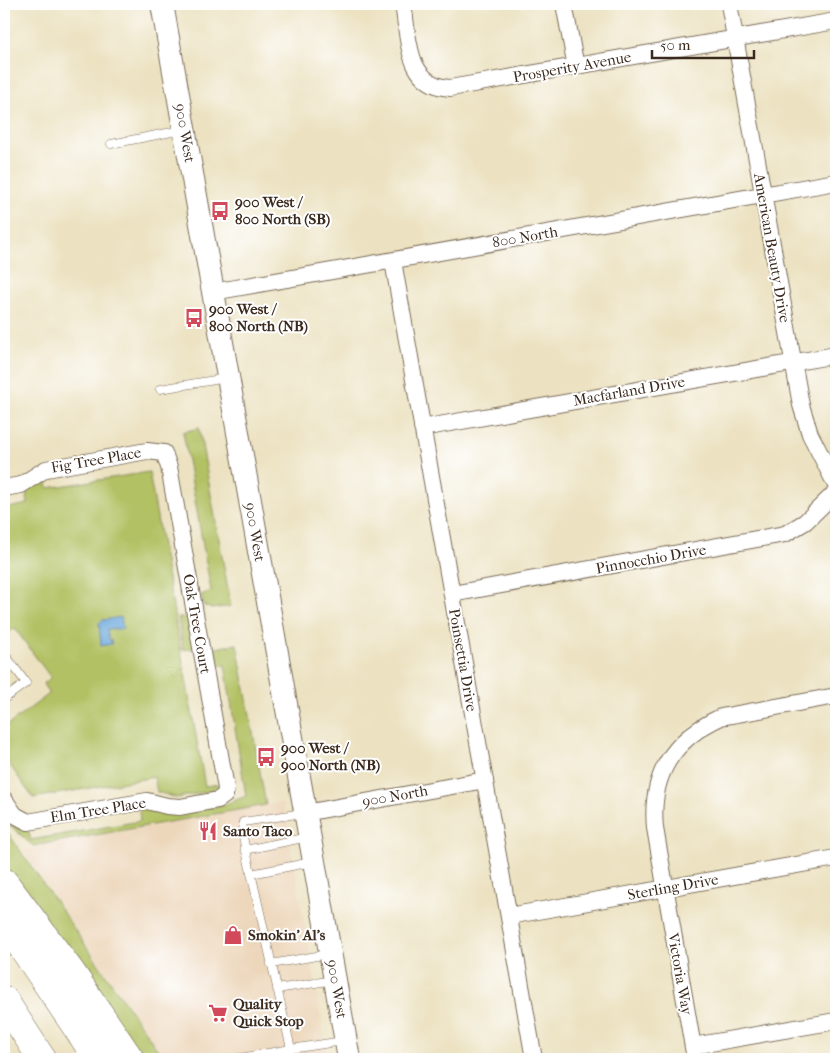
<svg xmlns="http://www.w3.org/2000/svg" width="840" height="1063" font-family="'IM FELL French Canon',serif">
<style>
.built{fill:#edd7bb}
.green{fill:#b2c164;stroke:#767641}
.water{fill:#69a7db;stroke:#52687c}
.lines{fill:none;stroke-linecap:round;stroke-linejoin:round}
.lane-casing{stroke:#796a57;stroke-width:9}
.street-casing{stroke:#796a57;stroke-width:18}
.secondary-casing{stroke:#796a57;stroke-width:24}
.highway-casing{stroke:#796a57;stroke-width:29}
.lane{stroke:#fff;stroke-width:8}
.street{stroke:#fff;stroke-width:16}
.secondary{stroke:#fff;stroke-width:22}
.highway{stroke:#fff;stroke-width:28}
.labels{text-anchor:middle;stroke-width:4;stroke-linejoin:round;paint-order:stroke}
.street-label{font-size:15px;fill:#3b2a1e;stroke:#fff}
.poi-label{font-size:15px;font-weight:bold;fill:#3b2a1e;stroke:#fff;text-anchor:start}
</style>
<rect width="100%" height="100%" fill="#fff"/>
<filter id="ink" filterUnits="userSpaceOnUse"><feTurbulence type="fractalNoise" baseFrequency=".02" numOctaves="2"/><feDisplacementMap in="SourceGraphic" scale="10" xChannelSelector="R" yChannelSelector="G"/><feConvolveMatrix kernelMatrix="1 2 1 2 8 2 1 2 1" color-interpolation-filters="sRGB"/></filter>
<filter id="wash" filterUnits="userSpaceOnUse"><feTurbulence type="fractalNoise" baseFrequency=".0096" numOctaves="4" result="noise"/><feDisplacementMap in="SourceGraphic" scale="20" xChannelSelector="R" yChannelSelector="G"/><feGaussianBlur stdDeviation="1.12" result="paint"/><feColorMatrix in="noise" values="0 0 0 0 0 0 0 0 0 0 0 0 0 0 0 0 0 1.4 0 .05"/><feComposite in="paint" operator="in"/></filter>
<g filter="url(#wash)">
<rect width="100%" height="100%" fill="#ece2c1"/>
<path class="built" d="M283 802 328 1059H165L23 850Z"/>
<path class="green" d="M199 428 231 606 212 609 204 606 201 595 211 591 183 432Z
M149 472 205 786 219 784V789L177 798 157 792 154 777 33 798 4 757V728L49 694 43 684 51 678 16 630 13 629 8 633 4 627V509L28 504 26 490 46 476 48 488Z
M188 617 194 648 183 650 178 618Z
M237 644 266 805 33 846 10 825 12 823 19 828 28 830 31 840 140 821 139 811 142 808 218 807 246 796 225 665H214L212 655 216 648Z
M4 827 164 1059H137L4 866Z"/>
<path class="water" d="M121 617 123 629H107L109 640H111L112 644 101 646 99 623 103 620Z"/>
</g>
<g filter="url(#ink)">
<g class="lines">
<g class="lane-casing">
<path id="lane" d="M111 144 182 130
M160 389 227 378
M4 653 26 683 4 699
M303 813 243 822 242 833 291 1049 343 1041
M245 850 308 837
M251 874 312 862
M271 964 328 954
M277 989 334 980
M235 1059 291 1049"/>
</g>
<g class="street-casing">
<path id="street" d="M403 4C409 38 406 85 450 88L836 21
M564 4 576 67
M729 4 801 405 810 434 836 485
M393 261 534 1059
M213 292 836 182
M422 428 836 355
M4 488 21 485 46 469 147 451 164 453 169 467 226 788 225 795 218 800 180 807 167 806 147 801 28 822 15 815 4 799
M452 594 785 534 805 522 836 492
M305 813 485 780
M509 916 836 858
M693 1046 836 1021
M695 1059 655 828C650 775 673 739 721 717L836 696"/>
</g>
<g class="secondary-casing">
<path id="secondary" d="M162 4 349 1059"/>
</g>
<g class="highway-casing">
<path id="highway" d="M4 882 71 972 130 1059
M4 920 98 1059
M4 1000 42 1059"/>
</g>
<use href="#lane" class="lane"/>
<use href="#street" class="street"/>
<use href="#secondary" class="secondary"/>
<use href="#highway" class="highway"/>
</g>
</g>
<defs>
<g id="bus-bare" transform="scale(1.5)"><path d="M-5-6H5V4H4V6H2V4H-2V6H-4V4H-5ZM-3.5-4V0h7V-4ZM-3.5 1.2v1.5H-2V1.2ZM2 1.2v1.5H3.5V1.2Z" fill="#d1495b" stroke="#fff" stroke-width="2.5" paint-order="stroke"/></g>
<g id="restaurant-bare" transform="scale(1.5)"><path d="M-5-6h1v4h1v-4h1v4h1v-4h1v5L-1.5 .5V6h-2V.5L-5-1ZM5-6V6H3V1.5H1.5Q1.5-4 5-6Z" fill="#d1495b" stroke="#fff" stroke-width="2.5" paint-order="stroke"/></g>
<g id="shop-bare" transform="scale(1.5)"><path d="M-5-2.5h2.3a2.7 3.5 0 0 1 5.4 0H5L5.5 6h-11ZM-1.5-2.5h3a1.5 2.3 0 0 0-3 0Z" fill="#d1495b" stroke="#fff" stroke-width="2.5" paint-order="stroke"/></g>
<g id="supermarket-bare" transform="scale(1.5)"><path d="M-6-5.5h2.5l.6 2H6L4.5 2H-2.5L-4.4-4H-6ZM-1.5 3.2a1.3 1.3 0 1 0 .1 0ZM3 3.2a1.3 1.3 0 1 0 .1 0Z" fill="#d1495b" stroke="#fff" stroke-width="2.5" paint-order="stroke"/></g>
</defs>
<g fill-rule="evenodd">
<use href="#bus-bare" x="220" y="211"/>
<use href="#bus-bare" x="194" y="318"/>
<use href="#bus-bare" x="266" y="757"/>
<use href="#restaurant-bare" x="208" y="831"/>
<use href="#shop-bare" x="233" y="935"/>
<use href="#supermarket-bare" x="218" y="1013"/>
</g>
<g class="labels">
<g class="street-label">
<text transform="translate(572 67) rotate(-10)" y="5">Prosperity Avenue</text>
<text transform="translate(185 133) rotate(80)" y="5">900 West</text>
<text transform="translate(525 237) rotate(-10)" y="5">800 North</text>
<text transform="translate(772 248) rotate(80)" y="5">American Beauty Drive</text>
<text transform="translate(629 391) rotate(-10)" y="5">Macfarland Drive</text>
<text transform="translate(96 460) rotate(-10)" y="5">Fig Tree Place</text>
<text transform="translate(255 532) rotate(80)" y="5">900 West</text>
<text transform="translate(651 559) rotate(-10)" y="5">Pinnocchio Drive</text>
<text transform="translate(197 624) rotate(80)" y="5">Oak Tree Court</text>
<text transform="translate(463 660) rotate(80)" y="5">Poinsettia Drive</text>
<text transform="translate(395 796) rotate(-10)" y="5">900 North</text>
<text transform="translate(98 810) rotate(-9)" y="5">Elm Tree Place</text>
<text transform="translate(673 887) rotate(-10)" y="5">Sterling Drive</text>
<text transform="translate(680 974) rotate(80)" y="5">Victoria Way</text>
<text transform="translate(337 989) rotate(80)" y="5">900 West</text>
</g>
<g class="poi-label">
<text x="235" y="207">900 West /<tspan x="235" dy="17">800 North (SB)</tspan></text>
<text x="209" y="314">900 West /<tspan x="209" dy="17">800 North (NB)</tspan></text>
<text x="281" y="753">900 West /<tspan x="281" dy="17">900 North (NB)</tspan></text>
<text x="223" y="836">Santo Taco</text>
<text x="248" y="940">Smokin' Al's</text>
<text x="233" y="1009">Quality<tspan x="233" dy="17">Quick Stop</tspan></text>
</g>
</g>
<rect width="840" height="1063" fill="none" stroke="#fff" stroke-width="20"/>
<path d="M652 50v8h102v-8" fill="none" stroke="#3b2a1e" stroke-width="2.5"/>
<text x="660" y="50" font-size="15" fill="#3b2a1e" stroke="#ffffff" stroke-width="4" paint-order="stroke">50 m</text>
</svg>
